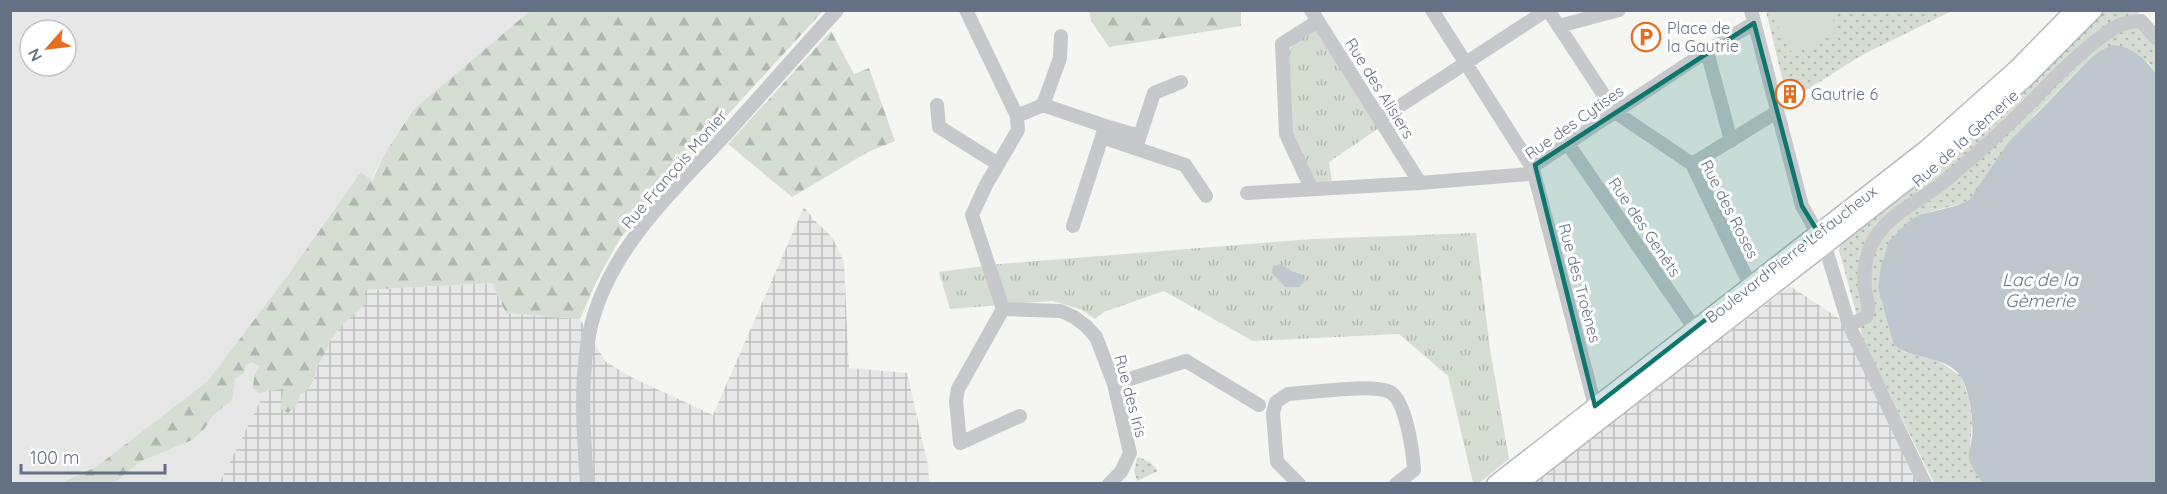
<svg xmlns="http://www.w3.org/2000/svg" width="2167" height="494" font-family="Quicksand,sans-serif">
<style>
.built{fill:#e6e7e6;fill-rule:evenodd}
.industrial{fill:url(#industrial-grid)}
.grass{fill:url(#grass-dots)}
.forest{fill:url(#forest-firs)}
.park{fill:url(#park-tufts)}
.pitch{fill:#d6ddd3}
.water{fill:#bec7ce}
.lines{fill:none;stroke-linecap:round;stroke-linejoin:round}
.major-casing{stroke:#b6b9be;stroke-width:19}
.minor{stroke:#c6c8cc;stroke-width:14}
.major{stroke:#fff;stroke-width:16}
.marked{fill:#0f766e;fill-opacity:0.2;stroke:#0f766e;stroke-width:4.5;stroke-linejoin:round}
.labels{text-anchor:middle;stroke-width:6;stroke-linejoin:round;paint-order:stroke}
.poi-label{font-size:16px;fill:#647184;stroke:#fff;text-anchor:start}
.street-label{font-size:16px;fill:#647184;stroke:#fff}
.water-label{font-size:18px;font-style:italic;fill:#657988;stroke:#fff}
</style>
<defs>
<pattern id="industrial-grid" width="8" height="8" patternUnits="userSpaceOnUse" patternTransform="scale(1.5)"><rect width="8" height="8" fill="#e6e7e6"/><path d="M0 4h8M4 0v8" fill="none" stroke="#bec0c0"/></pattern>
<pattern id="grass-dots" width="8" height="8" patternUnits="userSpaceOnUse" patternTransform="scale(1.5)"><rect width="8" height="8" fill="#d6ddd3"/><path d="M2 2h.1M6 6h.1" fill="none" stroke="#b1b8b1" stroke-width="1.8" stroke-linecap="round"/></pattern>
<pattern id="forest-firs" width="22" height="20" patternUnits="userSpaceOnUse" patternTransform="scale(1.5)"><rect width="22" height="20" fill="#d6ddd3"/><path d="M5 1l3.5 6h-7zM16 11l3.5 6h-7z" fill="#b1b8b1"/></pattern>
<pattern id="park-tufts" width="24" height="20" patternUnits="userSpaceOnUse" patternTransform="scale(1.5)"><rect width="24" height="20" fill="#d6ddd3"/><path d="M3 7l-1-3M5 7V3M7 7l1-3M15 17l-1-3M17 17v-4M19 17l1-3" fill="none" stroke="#b1b8b1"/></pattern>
</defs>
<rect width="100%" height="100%" fill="#f5f6f2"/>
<path class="built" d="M10 11H530L410 113 385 153 219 484 11 483ZM30 30H66V66H30Z"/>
<path class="industrial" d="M804 207 815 221 832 237 844 262 849 368 907 373 928 465 929 483 219 484 314 293 492 283 506 313 580 319 606 362 633 378 713 415Z
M1790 286 1849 325 1925 484H1528Z"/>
<path class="grass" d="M1766 11H1952L1862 55 1788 102Z
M2101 11H2141L2137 15 2156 32V73L2148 62 2089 60 2035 114 1969 200C1949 209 1927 209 1909 221L1878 288 1893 343 1904 352 1939 361 1961 376 1969 399 1972 421 1969 459 1982 483H1934L1864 342 1839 250 1840 240Z
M1139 457 1151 463 1158 471 1137 481 1134 471 1137 458Z"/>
<path class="forest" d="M530 11H823L652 197 620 239 598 278 580 319 506 313 492 283 364 290 366 302C357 313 346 321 336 332 333 335 319 364 317 369 313 381 312 388 300 395L297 405 288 413 280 409 284 388 259 393 253 389 254 376 260 366 251 362 246 365 244 373 235 379 232 400 212 416 205 428 192 440 141 461 114 483H61L96 467 207 382 286 278 361 172 372 181 385 153 413 110Z
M1089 11H1241V26L1109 47 1091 21Z
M831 31 854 74 869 68 895 141 868 152 792 197 728 144Z"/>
<path class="park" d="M1315 30 1321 35 1379 128 1329 162 1332 182H1315L1290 130 1289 49 1298 41Z
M1476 233 1490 349 1509 459 1479 483H1473L1448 376 1399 334 1253 341 1164 291 1104 312 1095 319 1082 310 1053 301 950 309 939 272 1000 264 1312 239Z"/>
<path class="pitch" d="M1770 11H1828L1839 31 1793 55Z"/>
<path class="water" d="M2112 45C2130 45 2145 59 2156 73V483H1982C1978 476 1971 467 1969 459 1968 451 1972 443 1972 436 1974 420 1969 385 1958 373 1941 354 1904 359 1893 343L1878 288 1881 267 1889 241 1909 221 1919 215 1955 206 1969 200 2008 143 2089 60 2100 51Z
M1281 264 1291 271 1303 275 1304 282 1299 287H1285L1272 273 1273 266Z"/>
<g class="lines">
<g class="major-casing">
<path id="major" d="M1495 484 1927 148 2017 68 2074 10
M1519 484 1927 166 2026 78 2094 10"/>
</g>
<path class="minor" d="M966 10 1017 116 1018 130 986 185 972 215 1003 309
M1311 10 1420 183
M1432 10 1533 169 1595 406
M1548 10 1615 112 1692 164 1750 285
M1751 10 1802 206 1825 246 1849 325 1925 484
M1559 26 1619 10
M1707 51 1731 141
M937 105 939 127 998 164
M1043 105 1060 58 1061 36
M1017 116 1043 105 1105 126 1102 137 1185 165 1206 196
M1380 119 1547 10
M1105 126 1140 136
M1568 144 1695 329
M1136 148 1154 93 1181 82
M1692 164 1777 112
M1311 188 1286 134 1282 44 1318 21
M1247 193 1420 183 1529 174 1535 165 1707 51 1754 23
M1073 226 1102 137
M1849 325 1866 317C1870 307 1867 300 1865 290 1863 271 1865 254 1875 238 1891 212 1924 199 1946 180 1968 162 1990 142 2011 122 2043 91 2071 58 2108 32 2121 23 2126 22 2141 21L2156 38
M1114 384 1186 361 1259 405
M1020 416 960 443 956 401 958 389 1003 309 1061 311 1074 317 1086 326 1096 337 1114 384 1130 453 1121 472 1109 484
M587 484C584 438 580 392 587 347 599 257 670 195 727 133 764 92 800 51 837 10
M1299 484 1277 462 1273 413 1276 402 1288 394C1309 393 1373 383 1390 392 1406 400 1413 453 1414 470L1396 484"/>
<use href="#major" class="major"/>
</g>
<path class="marked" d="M1754 23 1802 206 1818 232 1595 406 1535 165Z"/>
<defs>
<g id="parking-ring" transform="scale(1.5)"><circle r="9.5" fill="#fff" stroke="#e66d22" stroke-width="1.5"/><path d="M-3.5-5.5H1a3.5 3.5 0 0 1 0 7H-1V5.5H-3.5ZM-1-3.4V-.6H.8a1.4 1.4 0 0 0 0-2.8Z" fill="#e66d22"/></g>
<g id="building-ring" transform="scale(1.5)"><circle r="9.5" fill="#fff" stroke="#e66d22" stroke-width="1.5"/><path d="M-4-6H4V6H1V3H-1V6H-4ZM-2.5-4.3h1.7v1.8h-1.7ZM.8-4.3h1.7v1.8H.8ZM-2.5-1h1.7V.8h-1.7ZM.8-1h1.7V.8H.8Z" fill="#e66d22"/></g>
</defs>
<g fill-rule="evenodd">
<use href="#parking-ring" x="1646" y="37"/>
<use href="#building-ring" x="1790" y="94"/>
</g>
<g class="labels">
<g class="poi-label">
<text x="1667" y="34">Place de<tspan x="1667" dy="18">la Gautrie</tspan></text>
<text x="1811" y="100">Gautrie 6</text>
</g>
<g class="street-label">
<text transform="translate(1380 88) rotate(58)" y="6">Rue des Alisiers</text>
<text transform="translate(1574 122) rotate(-35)" y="6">Rue des Cytises</text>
<text transform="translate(1965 138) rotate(-42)" y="6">Rue de la Gèmerie</text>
<text transform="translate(674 169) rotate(-49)" y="6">Rue François Monier</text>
<text transform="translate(1730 209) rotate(63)" y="6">Rue des Roses</text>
<text transform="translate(1645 227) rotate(56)" y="6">Rue des Genêts</text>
<text transform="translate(1791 254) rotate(-38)" y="6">Boulevard Pierre Lefaucheux</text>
<text transform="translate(1580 283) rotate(75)" y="6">Rue des Troènes</text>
<text transform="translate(1131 396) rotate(75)" y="6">Rue des Iris</text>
</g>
<g class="water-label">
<text x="2040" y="286">Lac de la<tspan x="2040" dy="21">Gèmerie</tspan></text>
</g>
</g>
<rect width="2167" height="494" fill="none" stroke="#647184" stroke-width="24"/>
<g transform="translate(48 48) rotate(242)"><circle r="28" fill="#ffffff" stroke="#c1c6ce" stroke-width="1.5"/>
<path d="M0-4.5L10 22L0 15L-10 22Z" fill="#e66d22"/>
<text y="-9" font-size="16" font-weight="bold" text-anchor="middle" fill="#647184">N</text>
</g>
<path d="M21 464v9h144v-9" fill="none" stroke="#647184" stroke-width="3"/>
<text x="30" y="464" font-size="18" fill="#647184" stroke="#ffffff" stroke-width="4.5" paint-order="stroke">100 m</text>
</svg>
